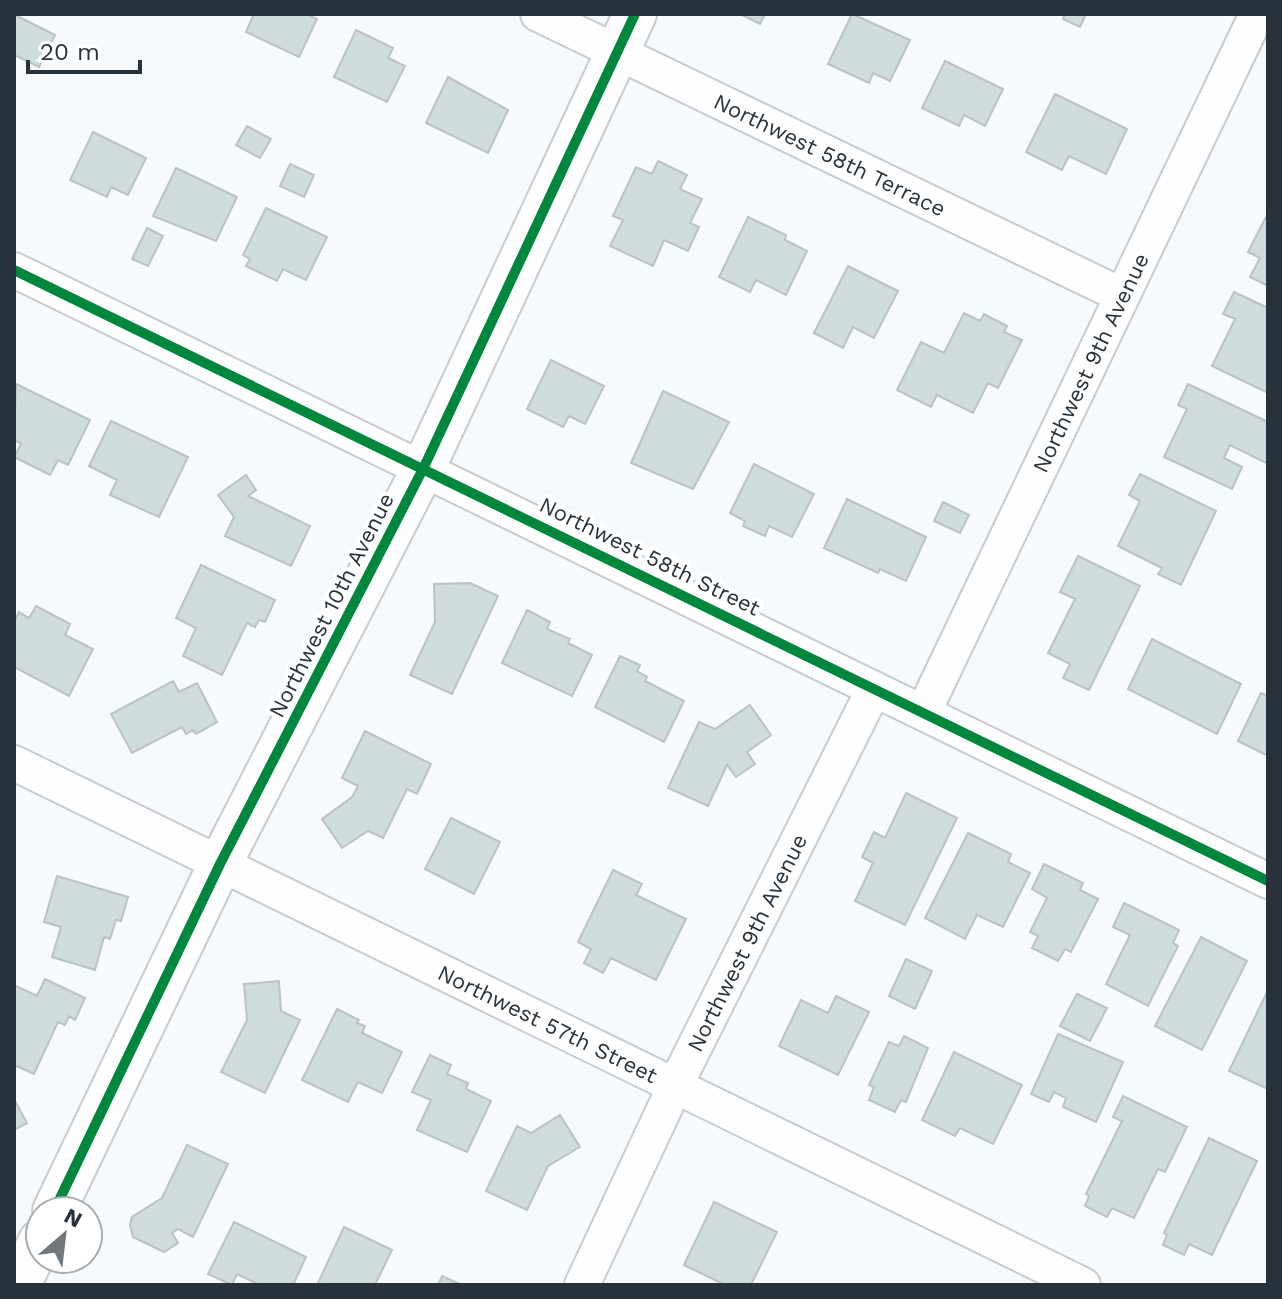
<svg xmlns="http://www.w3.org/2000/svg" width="1282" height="1299" font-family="'Work Sans',sans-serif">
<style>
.building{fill:#d0dbdd;stroke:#bac2c4;stroke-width:2}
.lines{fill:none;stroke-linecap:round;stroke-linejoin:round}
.minor-casing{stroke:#c6ccd1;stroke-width:38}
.tertiary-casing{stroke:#c6ccd1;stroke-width:46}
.minor{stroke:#fefeff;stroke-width:34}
.tertiary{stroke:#fefeff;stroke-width:42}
.cycleway-casing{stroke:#fff;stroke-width:15}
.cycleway{stroke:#00873e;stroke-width:10}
.labels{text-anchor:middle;stroke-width:8;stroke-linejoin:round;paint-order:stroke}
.street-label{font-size:22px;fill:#27323a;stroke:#fff}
</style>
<rect width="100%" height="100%" fill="#f7fafc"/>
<path class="building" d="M254 14H306L317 19 299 57 246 32Z
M740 14H765L760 24Z
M852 14 910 40 890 81 873 73 869 83 828 64Z
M1065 14H1086L1080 27 1063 19Z
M15 15 55 35 39 67 14 55Z
M356 30 393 48 388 58 405 66 387 102 334 77Z
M945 61 1003 89 985 126 964 115 959 126 922 108Z
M448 77 508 110 488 153 426 123Z
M1055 94 1127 129 1106 174 1069 156 1062 170 1026 152Z
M247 126 271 139 260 158 236 145Z
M93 132 146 158 128 195 111 187 107 197 70 180Z
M658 161 687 175 680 189 702 199 690 223 699 227 688 251 664 240 653 266 610 246 623 220 613 216 636 167 652 174Z
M290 164 314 175 304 197 280 186Z
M176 168 237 197 216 241 153 216Z
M266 208 327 237 306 280 283 269 277 281 246 266 250 259 243 255Z
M1268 213V286L1250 277 1260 258 1248 252Z
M748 217 786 235 785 240 807 251 786 295 756 280 750 292 719 277Z
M147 228 163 236 148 266 132 259Z
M848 266 898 291 874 338 853 327 843 348 814 333Z
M1234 292 1268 308V393L1212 366 1235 319 1223 314Z
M964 313 980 321 984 314 1007 326 1004 332 1022 340 998 388 988 383 973 413 937 395 931 407 897 390 921 342 944 353Z
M551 360 604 386 585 424 569 416 563 427 527 409Z
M16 384 90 420 68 465 58 460 50 475 14 457 21 444 14 440Z
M1188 384 1268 422V464L1230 445 1224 458 1242 467 1232 489 1164 457 1187 409 1178 405Z
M663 391 729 422 693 489 631 463Z
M111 421 188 457 159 517 110 495 117 480 89 466Z
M754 464 814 494 792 537 769 526 765 536 743 526 745 521 730 513Z
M1140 474 1216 511 1181 585 1158 574 1162 568 1118 546 1140 501 1129 495Z
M246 475 256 490 248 496 310 526 291 566 225 536 234 517 218 495Z
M847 499 926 537 906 581 880 569 878 573 824 548Z
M943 502 969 515 960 533 934 521Z
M1078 556 1140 586 1089 690 1063 678 1070 664 1048 653 1075 599 1060 592Z
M201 565 275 600 265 622 259 620 255 627 247 623 222 675 183 656 196 628 176 618Z
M470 583 498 596 452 694 410 675 435 622 434 584Z
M36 606 70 624 65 635 93 649 69 696 14 667V622L19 612 29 618Z
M527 610 550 622 547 629 570 639 568 643 592 655 572 696 502 663Z
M1152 639 1241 684 1217 734 1128 689Z
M620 656 640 665 637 671 647 677 645 681 684 701 664 742 595 707Z
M173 681 179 692 197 683 217 722 196 734 193 730 186 734 182 727 132 753 111 714Z
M1261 693 1268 696V756L1238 741Z
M750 705 771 735 747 752 755 764 736 777 727 765 708 806 668 788 699 722 715 729Z
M365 731 431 764 417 794 407 789 383 838 368 831 342 848 322 819 352 797 358 786 342 778Z
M906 793 957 818 905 925 855 901 873 863 862 857 874 832 885 838Z
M451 818 500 842 474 894 425 869Z
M968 833 1011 854 1008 862 1030 873 1003 927 977 915 965 939 925 918Z
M1044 864 1083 883 1080 890 1098 899 1071 952 1065 949 1058 961 1032 948 1038 936 1030 932 1047 898 1032 889Z
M613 870 642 884 636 895 686 919 656 980 611 958 603 973 584 963 591 949 578 942Z
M57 876 128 897 121 921 116 920 110 939 104 937 95 970 52 957 61 927 44 922Z
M1124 903 1179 930 1173 943 1178 946 1148 1006 1106 984 1130 935 1113 927Z
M1201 937 1247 961 1202 1050 1155 1026Z
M906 959 932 971 915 1009 889 996Z
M45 979 85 998 75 1020 69 1016 65 1025 58 1022 34 1074 14 1065V985L37 996Z
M279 981 281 1011 300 1020 265 1093 221 1072 247 1020 244 984Z
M1268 990V1089L1229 1071Z
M1077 994 1107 1008 1090 1041 1060 1026Z
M836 996 869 1012 838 1075 779 1046 801 1000 828 1013Z
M337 1009 359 1020 357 1023 365 1026 362 1033 402 1052 382 1093 358 1082 348 1102 302 1080Z
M1058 1034 1123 1062 1096 1122 1063 1107 1066 1098 1054 1092 1049 1102 1031 1094Z
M904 1036 928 1048 906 1102 901 1100 895 1112 869 1100 874 1087 869 1085 889 1042 899 1046Z
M954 1052 1022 1085 993 1144 960 1128 955 1136 922 1120Z
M430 1055 451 1065 447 1074 468 1083 466 1089 491 1101 467 1152 417 1130 431 1100 412 1092Z
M1123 1096 1187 1127 1165 1172 1158 1169 1134 1218 1112 1208 1107 1217 1085 1206 1089 1196 1086 1194 1122 1121 1113 1117Z
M14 1099 27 1123 14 1130Z
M560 1115 580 1147 548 1166 527 1210 486 1191 517 1126 531 1133Z
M1209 1138 1257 1161 1212 1255 1189 1244 1184 1255 1163 1245 1167 1235 1164 1233Z
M187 1145 228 1164 193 1237 178 1229 172 1233 178 1243 164 1252 133 1237 130 1225 132 1217 162 1198Z
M714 1202 777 1232 751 1285H725L684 1265Z
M234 1222 306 1257 293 1285H260L237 1274 232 1285 208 1274Z
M344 1227 392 1250 375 1285H317Z
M442 1276 462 1285H438Z"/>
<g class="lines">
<g class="minor-casing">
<g id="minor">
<path id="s1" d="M538 14 1121 295"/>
<path d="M14 270 1268 881"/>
<path id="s2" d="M924 711 1257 14"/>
<path id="s3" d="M14 763 1083 1285"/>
<path id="s4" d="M582 1285 675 1086 874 689"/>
</g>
</g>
<g class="tertiary-casing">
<path id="tertiary" d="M54 1211 220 864 424 467 635 14
M19 1285 40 1241"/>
</g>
<use href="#minor" class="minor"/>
<use href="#tertiary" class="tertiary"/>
<g class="cycleway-casing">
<path id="cycleway" d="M14 270 1268 881
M54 1211 220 864 424 467 635 14"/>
</g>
<use href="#cycleway" class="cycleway"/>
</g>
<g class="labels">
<g class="street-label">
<text dy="8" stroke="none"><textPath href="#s1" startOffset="324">Northwest 58th Terrace</textPath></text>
<text dy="8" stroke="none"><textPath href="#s2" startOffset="386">Northwest 9th Avenue</textPath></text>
<text transform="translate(650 556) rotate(26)" y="8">Northwest 58th Street</text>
<text transform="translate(331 605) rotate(-63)" y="8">Northwest 10th Avenue</text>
<text dy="8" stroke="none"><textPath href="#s4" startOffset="380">Northwest 9th Avenue</textPath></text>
<text dy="8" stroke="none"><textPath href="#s3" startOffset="594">Northwest 57th Street</textPath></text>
</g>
</g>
<rect width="1282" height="1299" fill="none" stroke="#27323a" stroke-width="32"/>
<g transform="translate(64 1235) rotate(28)"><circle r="38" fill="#ffffff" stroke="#a9adb0" stroke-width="2"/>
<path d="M0-6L14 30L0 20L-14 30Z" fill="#70787e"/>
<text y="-12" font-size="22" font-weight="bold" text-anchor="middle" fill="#27323a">N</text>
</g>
<path d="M28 60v12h112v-12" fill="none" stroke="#27323a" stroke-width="4"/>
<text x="40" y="60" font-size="24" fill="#27323a" stroke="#ffffff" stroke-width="6" paint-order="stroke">20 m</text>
</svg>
